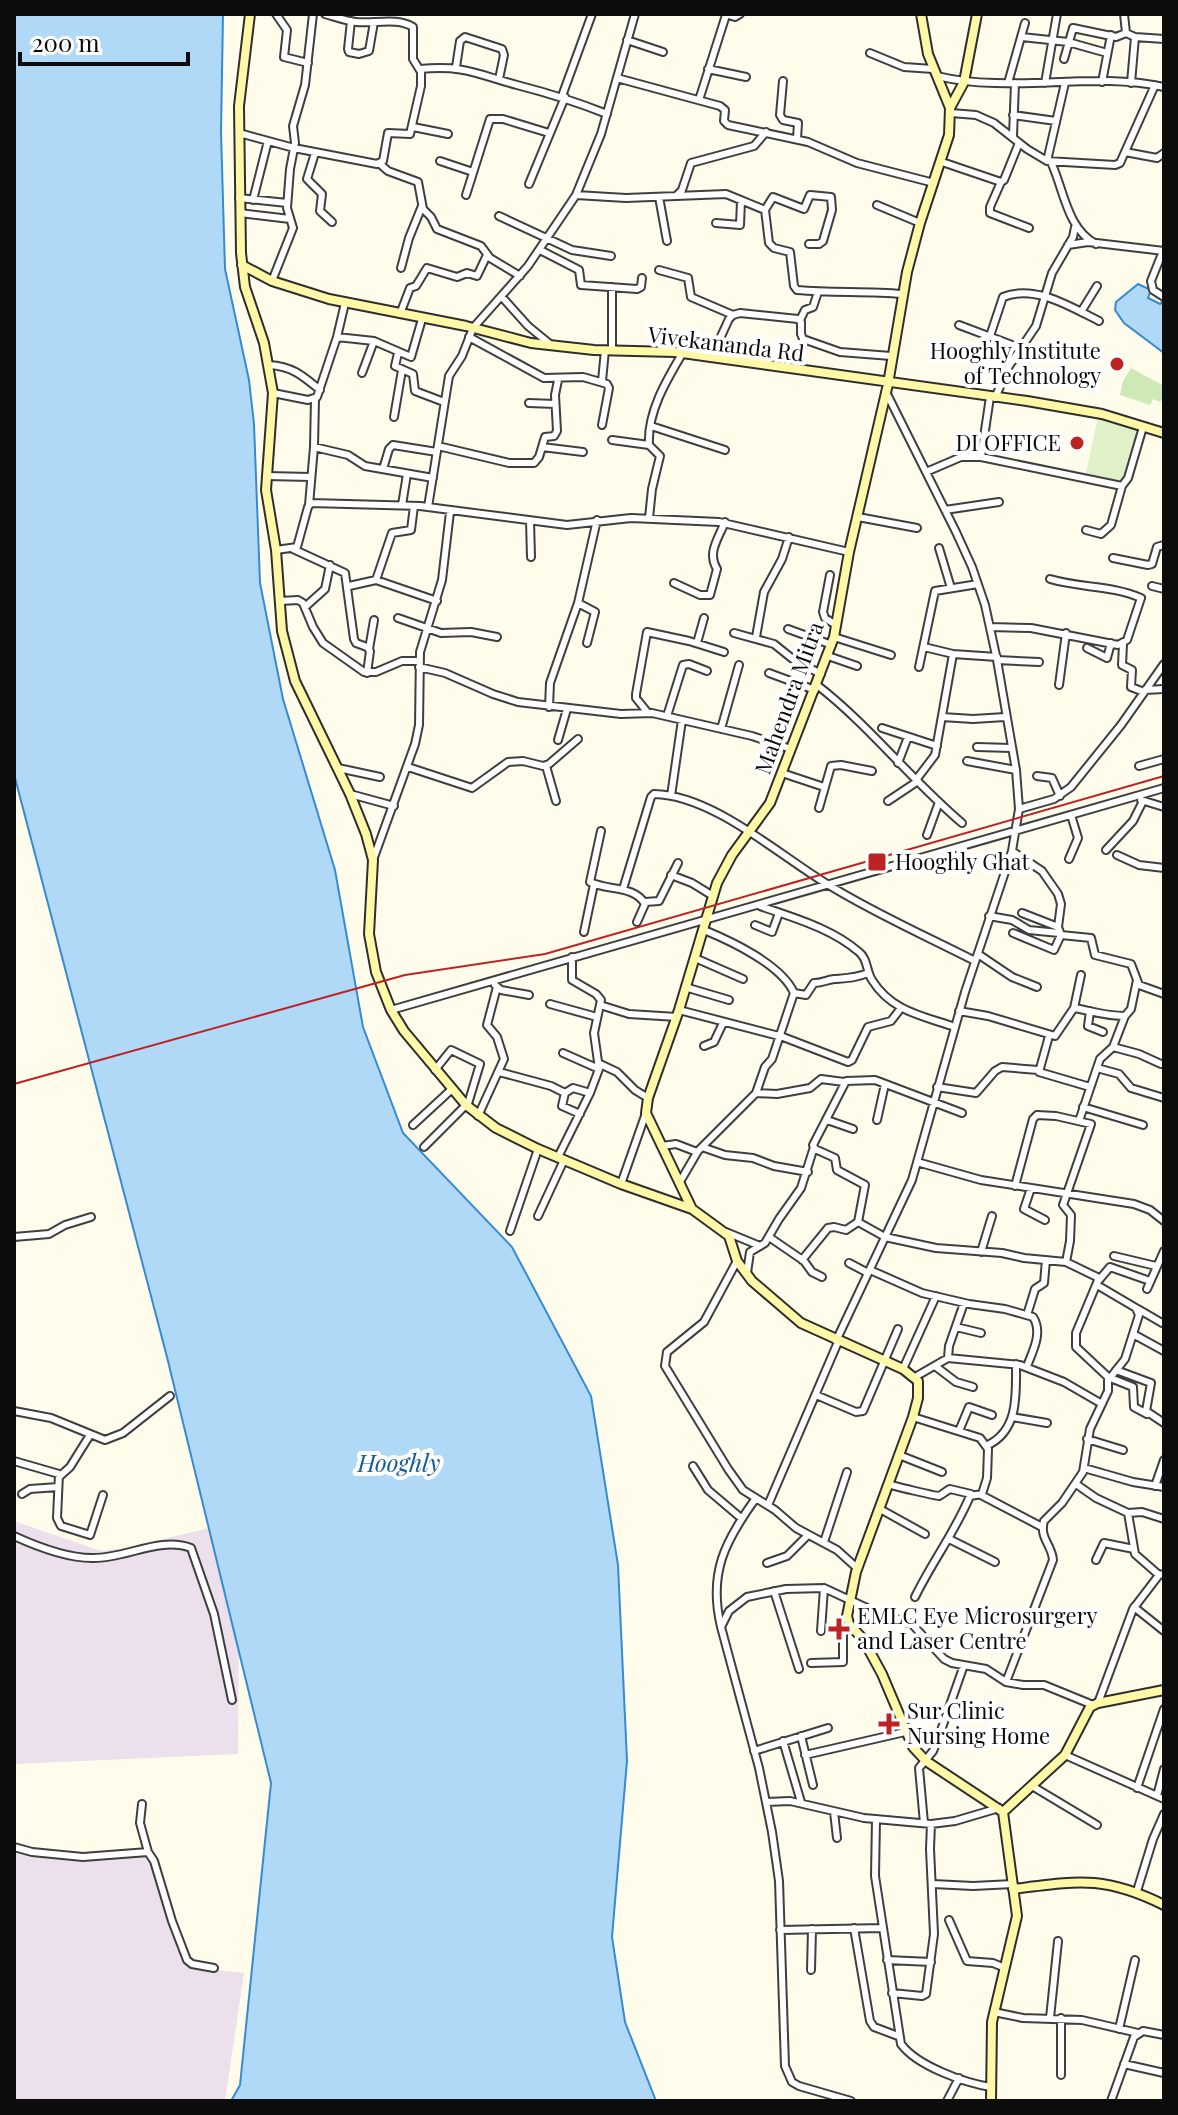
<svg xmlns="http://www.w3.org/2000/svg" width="1178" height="2115" font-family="'Playfair Display',serif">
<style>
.industrial{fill:#ebe0ec}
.green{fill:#cee9b6}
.pitch{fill:#e0f1c7}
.water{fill:#b0d9f7;stroke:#368bcf;stroke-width:2}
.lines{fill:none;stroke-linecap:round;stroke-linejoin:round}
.street-casing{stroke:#3f3f3f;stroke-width:10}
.secondary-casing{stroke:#2e2e2e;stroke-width:12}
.street{stroke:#fff;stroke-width:6}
.secondary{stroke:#fff9a7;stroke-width:8}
.rail{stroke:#be2323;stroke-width:2}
.poi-dot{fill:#be2323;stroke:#fff;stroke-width:3}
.labels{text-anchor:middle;stroke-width:8;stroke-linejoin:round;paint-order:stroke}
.street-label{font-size:22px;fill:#0c0c0c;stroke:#fff}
.poi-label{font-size:22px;fill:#0c0c0c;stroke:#fff;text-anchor:start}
.water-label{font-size:24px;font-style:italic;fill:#145ca0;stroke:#fff}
</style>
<rect width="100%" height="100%" fill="#fffcec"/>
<path class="industrial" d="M14 1521 101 1551 127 1548 213 1527 239 1626 238 1754 14 1764Z
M14 1847 77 1857 147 1855 187 1967 244 1973 225 2101H14Z"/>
<path class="green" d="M1131 368 1164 386V397L1160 402 1153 399 1150 405 1120 395 1123 381Z"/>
<path class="pitch" d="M1098 417 1142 428 1127 478 1123 481 1086 473Z"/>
<path class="water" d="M14 14H223L221 132 225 269 249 380 254 424 260 583 283 699 335 870 363 1027 403 1133 512 1247 591 1396 618 1565 627 1761 612 1937 625 2022 656 2101H231L240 2085 271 1783 167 1357 14 774Z
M1138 284 1151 290 1148 298 1160 304 1164 300V353L1124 323 1115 310 1116 302Z"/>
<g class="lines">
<g class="street-casing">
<path id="street" d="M276 14 287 30 284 57 308 63
M725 14 735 17 740 14
M1124 14 1126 33 1135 37 1164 39
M351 21 348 49 349 52 359 54 369 51 374 22
M1022 37 1068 42 1107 53
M627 40 663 52
M870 53 904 67 933 69
M1064 59 1073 28 1116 37 1126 33
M456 67 460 41 465 37 502 49 504 55 499 79
M420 69C465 65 476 74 517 85 548 93 577 102 607 114
M708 69 746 77
M937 76C1011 94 1090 71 1164 87
M617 78 720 106 725 110 724 121 728 125 808 142 857 163 934 183
M783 81 780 115 783 120 798 123 797 139
M1102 82 1111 35
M1008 83 1025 23
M1045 83 1057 14
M1131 83 1135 37
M562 96 592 14
M699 100 726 15
M951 113 976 115 994 123 1027 149 1047 161 1115 165 1120 163 1155 85
M1013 115 1056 121
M413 127 448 134
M239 133 294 148 377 164 383 161 388 133 410 134 421 86V72L413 59V27C397 17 375 24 356 22 346 21 336 17 325 14
M1013 136 1015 83
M1125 152 1157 158 1164 153
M315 153 307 179 322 194 320 211 332 222
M440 161 473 172
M1047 161 1065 83
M942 162 1001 182 1004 180 1019 143
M1051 162C1064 190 1067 229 1096 244
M380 164 388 171 418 182 423 209 431 217 437 229 481 246 490 258 520 276
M1001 182 990 207V213L1029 228
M529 184 565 97
M466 195 490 119H503L549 133
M576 195 601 134 635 14
M677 195 682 190 691 163 754 146 766 132
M659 197 667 241
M239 198 287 203
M253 200 268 141
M877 205 920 223
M765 210 773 197 804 209 810 195 831 197 832 210 823 241 819 244H809
M240 213 290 219
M499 216 572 250 611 256
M716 223 740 225 741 201
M1068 245 1088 242 1164 251
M540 250 579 270 581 285 637 289 641 287 642 278
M1163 251 1151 281 1153 290 1164 297
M401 268 409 238 422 206
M659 270 688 278 691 297 733 315
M272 281 293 228 287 208 290 169 295 143 293 126 305 85 313 14
M612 287V350
M502 297 528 326 550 344
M1081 312 1097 286
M400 314 410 288 416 286 427 268 457 277 467 273 477 276 487 255
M800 320 805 310 813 307 818 292
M959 325 1020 348
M990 336 1003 297C1035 284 1071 307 1099 321
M337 337 374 341 411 357 422 319
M469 337 544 378 583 377 607 384 609 388 602 425
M398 353 395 366 413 374 415 391 444 402
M711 358 729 319 733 315 740 313 798 319 801 322V334L803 339 840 352 891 356
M269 365C292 366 303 376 320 390
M362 373 374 341
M602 381 605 350
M273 393 308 400 317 397 337 337 345 303
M995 398 1009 366 1036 326 1052 273 1073 237 1075 227
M529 403 555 404
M394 417 402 370
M651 426 725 450
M612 440 649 445
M438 446 509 463H534L539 457 545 437 554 436 557 431 555 395 558 380
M314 447 348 455 365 466 433 478
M542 447 583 452
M981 457 990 397
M383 469 389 449 393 445 437 452
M926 472 961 457H981L1122 486 1128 478 1143 427
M266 476 311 477
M309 505 314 447 315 399
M402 505 407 474
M428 507 449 376 462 356 473 328 528 266 576 195 626 198 726 194 765 210 769 243 774 248 790 252 794 286 797 290C832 293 867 291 902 294
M945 510 999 502
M858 517 917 528
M649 518 652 489 660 456 649 445C647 413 666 381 682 354
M530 521 531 557
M1086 530 1101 534 1111 525 1122 486
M939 548 951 588
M293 549 345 573 354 639 356 643 367 647 370 651 367 673
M276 550 297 547 308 507 311 503 420 506 567 525 631 518 719 522 849 552
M1113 558 1148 565 1152 564 1157 547 1164 545
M830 575 823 612 825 618 836 625
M376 580 392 533 411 530 414 506
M674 583 700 595H710L717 569C707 553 718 539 725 522
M349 586 376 580 437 601
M1152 586 1164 589
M280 601 298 600 303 603 313 627 323 643 364 672H376L402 661H419
M578 603 595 612 587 643
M305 607 325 589 330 565
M398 618 441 633 471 632 497 637
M990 627 1031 628 1118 645 1127 640 1141 598C1111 585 1080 588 1050 579
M788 629 832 645
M734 633 774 644 794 660 821 674
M756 637 764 592 782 559 789 537
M834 637 891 655
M697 643 704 618
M1123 644 1122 665 1132 670 1131 687 1144 692
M924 647 953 654 997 657
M1087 648 1107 658 1111 643
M369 649 374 620
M828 656 857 666
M997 660 1039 662
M419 667 445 673 493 694 518 702 621 714 652 713 752 736 791 749
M919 667 935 591 978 584
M769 673 815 690
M817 685C870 726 911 780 962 823
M1059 685 1066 633
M1145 690 1164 689
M549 707 550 683 578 603 597 520
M648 713 636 698V694L647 632 689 641 724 652
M667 716 683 665 689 664 707 671
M942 717 973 719 1005 717
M882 728 937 746
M721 729 739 665
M558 740 567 709
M977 747 1011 748
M967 761 1016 770
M898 763 908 737
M546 766 556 801
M1139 766 1164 759
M408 767 472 788 508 762 523 761 543 766 549 764 578 739
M338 768 380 777
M782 773 824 787
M1037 776 1052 778 1060 796
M916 780 935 755 953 654
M350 794 394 806
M671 796 682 720
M1141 800 1164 807
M888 801 918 781
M819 808 831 766 841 765 872 771
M1019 809 1054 799 1071 787 1121 725 1164 664
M601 831 590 882C608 891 634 885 645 904L637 922
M927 835 939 802
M1106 850 1133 821 1143 801
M1012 851 1042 871 1058 894 1061 904 1058 927 1061 935 1091 938 1095 955 1131 964 1139 985 1164 994
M1117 855 1139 865 1164 868
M1069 859 1078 838 1071 815
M373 860 415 744 419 725 420 652 442 580 450 512
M671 875 692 883 713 896
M623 889 651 797 654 794C714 795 782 858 832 887 878 915 928 937 975 961
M645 902 659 901 678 863
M760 906C794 918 831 928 859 952 868 959 866 971 872 980 891 1011 923 1016 955 1027
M1022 913 1058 927
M989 916 1012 920 1029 930 1059 933
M755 925 772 932 779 913
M584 932 594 884
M1013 933 1054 950 1061 935
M978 954 1012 977 1037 987
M695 958 743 979
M495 985 501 990 529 995
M685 987 729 1000
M794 993 806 995 814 983C822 983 826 980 834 979 847 978 856 978 868 973
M550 1004 597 1017
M600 1005 629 1014 677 1017
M1074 1008C1092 1011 1105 1016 1125 1016
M391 1010 1164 788
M679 1010 783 1037 848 1062 852 1060 868 1027 891 1021 901 1008
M959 1011 988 1016 1055 1036 1074 1008 1081 975
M1090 1011 1088 1026 1103 1032
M1049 1036 1039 1072 1090 1087
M704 1046 714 1042 723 1023
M1113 1047 1139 1054 1161 1064
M563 1053 599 1069
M600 1064 617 1072 635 1090 648 1098
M1097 1068 1119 1074 1131 1088 1164 1098
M435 1070 451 1050 480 1064 467 1107
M499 1072 551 1086 565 1093
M937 1087 976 1093 995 1071 1002 1067 1038 1070
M756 1093 777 1094 810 1088 821 1079 844 1082
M1083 1107 1143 1125
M962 1113 875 1080 846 1081 813 1145 815 1149 835 1158 837 1170 865 1185 858 1222 885 1237 936 1248 1002 1253 1024 1258 1066 1262 1099 1278 1076 1333V1347L1108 1377V1391L1090 1429 1083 1472 1062 1503 1044 1521C1039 1538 1052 1545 1053 1560L1006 1682
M580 1114 562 1106 565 1093 573 1088 590 1093
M478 1116 504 1059 497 1037 487 1025 497 987
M827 1120 853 1129
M877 1120 885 1084
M1079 1121 1100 1059 1113 1047 1125 1016 1131 1009 1137 980
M413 1125 452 1089
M662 1146 676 1144 697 1152
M424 1147 466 1105
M702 1147 725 1155 753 1158 774 1166 808 1172
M558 1157 590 1093 599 1069 594 1033 601 1000 596 994 572 980V957
M917 1162 981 1180 1134 1204 1150 1210 1164 1221
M681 1180 698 1151 756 1093 765 1067 772 1059 794 993C782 965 731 941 704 930
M621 1184 646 1113
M1015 1186 1033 1119 1037 1115 1056 1116 1091 1124 1063 1205 1071 1215 1070 1241 1066 1262
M1031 1188 1024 1209 1045 1220
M538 1216 564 1160
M510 1231 538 1149
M726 1232 760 1246
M14 1237 49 1234 65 1225 91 1217
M769 1237 804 1261 812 1272 822 1277
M981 1252 992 1216
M1114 1256 1156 1266
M802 1260 828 1228 834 1227 846 1230 858 1222
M737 1261 704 1322 667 1352 665 1366 728 1469 743 1490 775 1510 796 1528 837 1550 857 1568
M849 1263 868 1273
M870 1270 922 1293 969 1304 1005 1309 1033 1317C1043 1332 1033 1351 1027 1366
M747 1273 750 1252 765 1243 779 1219 801 1188 814 1147
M1099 1280 1110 1267 1150 1281
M1097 1285 1136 1308 1139 1315 1125 1359 1110 1378
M1147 1289 1164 1251
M1138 1309 1162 1323
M1027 1315 1035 1289 1044 1283 1046 1260
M956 1327 981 1333
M1133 1334 1164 1351
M836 1341 912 1180 965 992 1012 851 1019 809 1016 770 997 660 985 605 972 567 956 532 886 392
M948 1358 949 1346 964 1303
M935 1366 956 1382 973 1387
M903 1369 936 1296
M1116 1370 1151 1383 1146 1411 1164 1423
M915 1377 948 1358 1020 1365 1064 1382 1102 1404
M1108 1377 1133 1387 1134 1407 1147 1414
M816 1395 856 1412 863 1411 898 1329
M14 1411 51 1418 105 1440 123 1433 170 1396
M913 1417 980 1438 988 1449 987 1478 982 1494 970 1496C955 1532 932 1562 915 1597
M1012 1417 1047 1423
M959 1431 969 1407 992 1415
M1087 1439 1123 1450
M988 1445C1019 1430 1016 1394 1016 1364
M899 1455 942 1472
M14 1461 59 1474 57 1518 61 1526 90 1535 103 1495
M693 1466 708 1490 741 1518
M1084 1468 1133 1482 1164 1487
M60 1476 70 1467 90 1435
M888 1484C893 1486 936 1496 939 1496 943 1494 946 1491 950 1489L971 1494
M1076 1484 1096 1498 1128 1513 1135 1554 1159 1575
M1155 1486 1164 1460
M22 1494 30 1489 58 1487
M981 1495 1042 1527
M768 1505 838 1342
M880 1509 925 1534
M1128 1513 1142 1512 1164 1519
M14 1536C38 1547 66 1558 92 1558 125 1559 160 1536 191 1548L214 1614 232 1700
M949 1539 995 1562
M824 1542 847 1472
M1096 1560 1104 1543 1134 1549
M767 1563 787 1556 808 1535
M774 1591 799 1669
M1134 1607 1164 1631
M721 1627C708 1573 725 1541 756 1498
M821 1631 824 1588
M811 1663 843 1662V1633L849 1624
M1098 1703 1133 1609 1159 1575 1164 1574
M801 1736 813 1785
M783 1741 801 1802
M754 1751 828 1728
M805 1755 905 1732
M1065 1755 1164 1799
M1032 1786 1097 1825
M1137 1788 1164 1709
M1157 1796 1164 1769
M766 1802 790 1801 864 1818 931 1824 955 1821 999 1808
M142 1804 140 1823 148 1852
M834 1812 837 1838
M876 1819 875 1876 901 2044C917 2066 965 2083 991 2087
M924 1823 919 1768 933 1751 938 1739 964 1665
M14 1847 32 1852 83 1857 148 1852 154 1861 172 1921 187 1960 192 1964 214 1968
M933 1884 973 1886 1013 1884
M1137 1891 1153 1839 1164 1814
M949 1920 967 1961 993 1963 1005 1968
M854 1928 870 2021 874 2027 898 2036
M780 1930 883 1928
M887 1960 931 1962
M811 1970 812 1929
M892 1993 922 1996 926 1994 934 1934 930 1849 931 1824
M994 2012 1023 2018 1082 2020 1138 2033
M1050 2018 1058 1941
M1119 2029 1135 1960
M1124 2064 1164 2073
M1061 2075V2018
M851 2101 799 2086 792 2082 785 2066 779 1881 772 1832 759 1768 721 1627 729 1611 747 1597 786 1589 824 1588 880 1614 912 1624 944 1659 952 1663 986 1669 1006 1682 1023 1685H1044L1093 1705
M947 2101 959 2078
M1111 2101 1134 2037 1143 2031 1164 2035"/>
</g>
<g class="secondary-casing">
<path id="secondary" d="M250 14 239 106 241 253 245 287 264 343 273 393 266 490 276 550 282 631 295 681 350 794 366 834 373 860 369 934 376 972 391 1010 404 1031 466 1105 496 1128 538 1149 621 1184 692 1209
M921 14 928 54 950 108 949 135 920 223 907 272 888 384 849 552 834 637 770 803 732 855 717 883 679 1010 648 1098 646 1113 692 1209 729 1236 737 1261 752 1281 801 1323 903 1369 918 1381V1398L913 1417 856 1572 847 1616 849 1624 863 1639 882 1674 913 1747 926 1761 1003 1812 1017 1916 992 2022 991 2101
M950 108 964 82 977 14
M242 265 272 281 329 299 466 326 531 343 594 350 675 352 1027 401 1102 414 1164 433
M1003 1812 1065 1755 1090 1707 1098 1703 1164 1690
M1013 1889C1078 1881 1103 1875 1164 1905"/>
</g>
<use href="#street" class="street"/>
<use href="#secondary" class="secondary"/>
<path class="rail" d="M14 1084 405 975 545 954 1164 776"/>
</g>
<g class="poi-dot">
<circle cx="1117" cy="364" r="8"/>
<circle cx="1077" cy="443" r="8"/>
<rect x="867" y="852" width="20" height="20" rx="4"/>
<path d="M835 1617h8v8h8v8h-8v8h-8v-8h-8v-8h8z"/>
<path d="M885 1712h8v8h8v8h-8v8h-8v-8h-8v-8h8z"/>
</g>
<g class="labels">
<g class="street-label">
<text transform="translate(726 344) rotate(7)" y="8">Vivekananda Rd</text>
<text transform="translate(789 698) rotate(-70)" y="8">Mahendra Mitra</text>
</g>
<g class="poi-label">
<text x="1101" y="359" text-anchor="end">Hooghly Institute<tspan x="1101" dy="25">of Technology</tspan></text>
<text x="1061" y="451" text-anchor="end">DI OFFICE</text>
<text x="895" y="870">Hooghly Ghat</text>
<text x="857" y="1624">EMLC Eye Microsurgery<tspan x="857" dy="25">and Laser Centre</tspan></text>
<text x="907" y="1719">Sur Clinic<tspan x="907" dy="25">Nursing Home</tspan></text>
</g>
<g class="water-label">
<text x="399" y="1472">Hooghly</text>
</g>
</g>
<rect width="1178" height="2115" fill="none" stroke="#0c0c0c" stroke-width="32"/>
<path d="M20 52v12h168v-12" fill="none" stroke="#0c0c0c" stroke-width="4"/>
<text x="32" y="52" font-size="24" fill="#0c0c0c" stroke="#ffffff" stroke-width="6" paint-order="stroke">200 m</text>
</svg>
